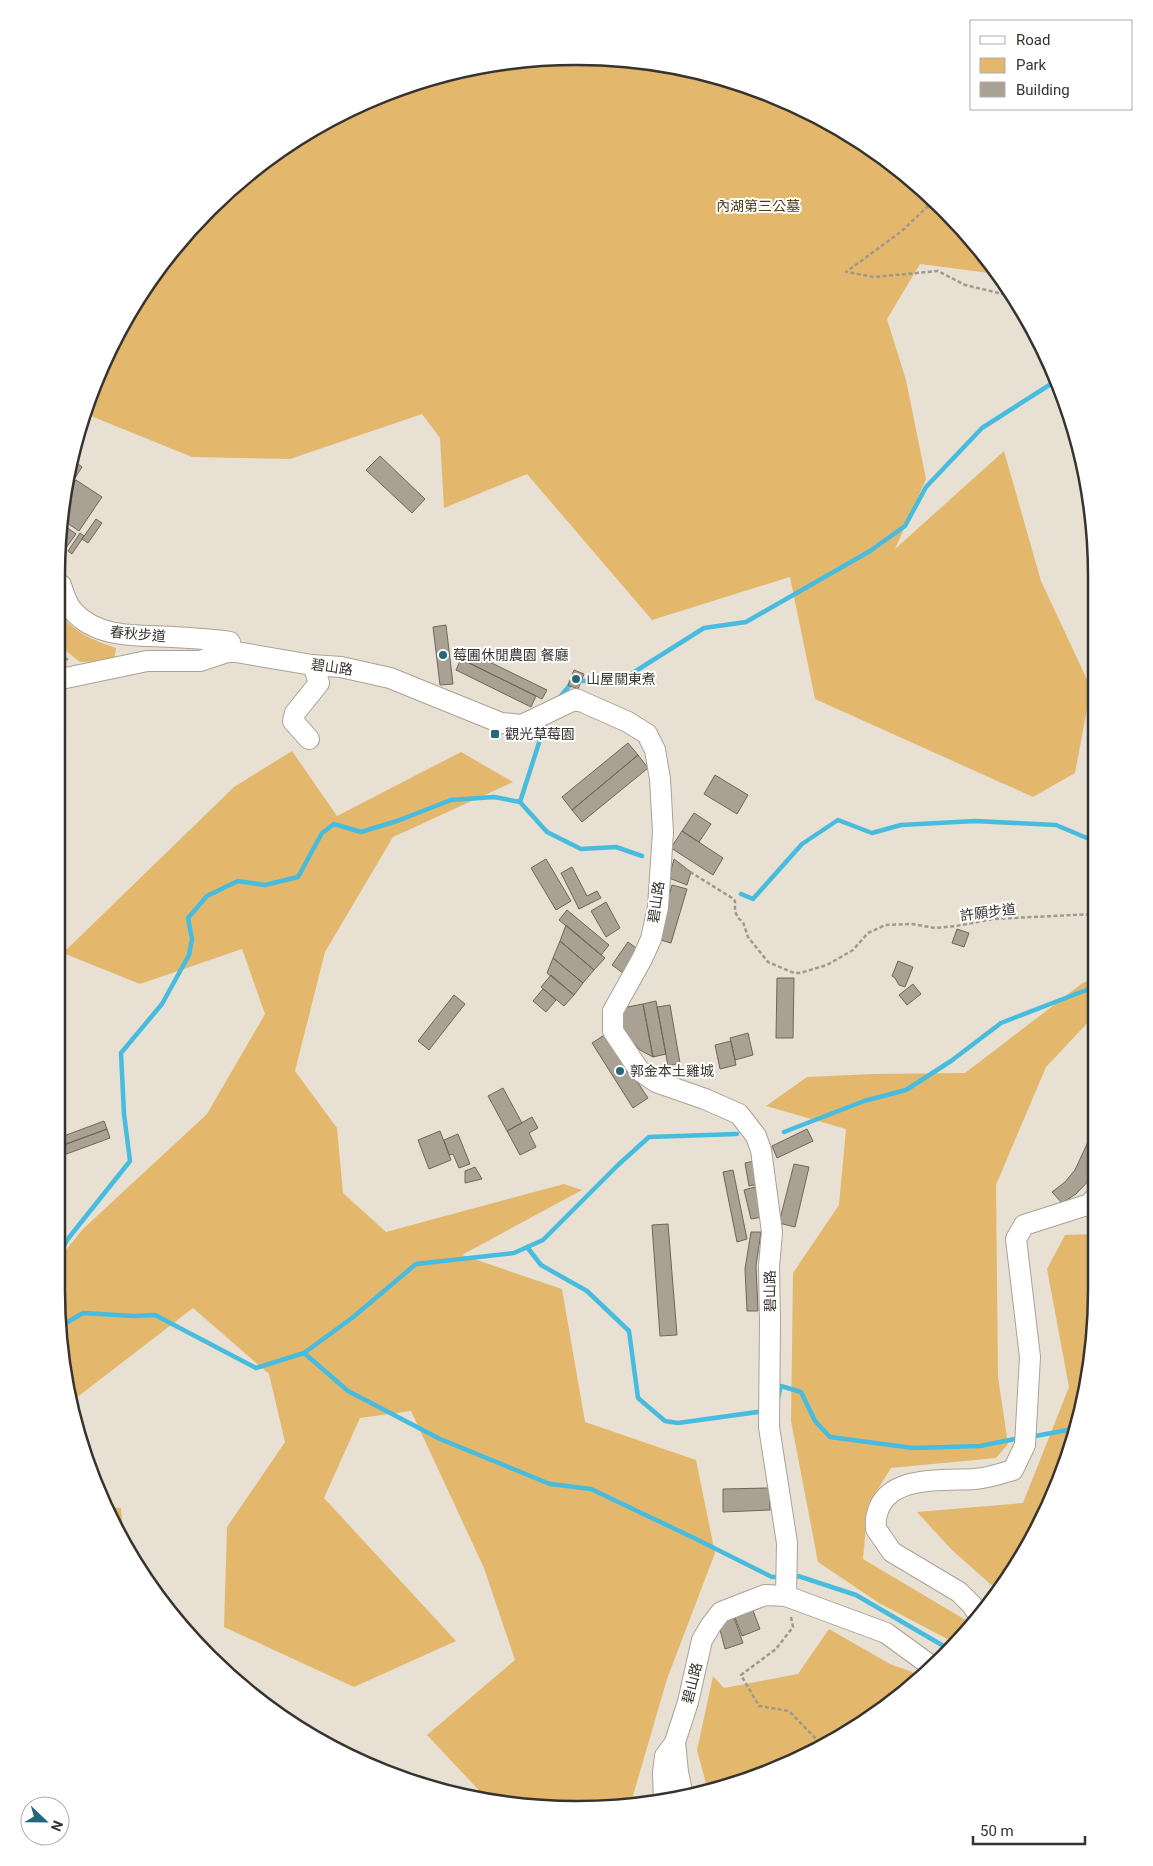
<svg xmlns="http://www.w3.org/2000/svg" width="1153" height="1866" font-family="Roboto,'Noto Sans TC',sans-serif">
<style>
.green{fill:#e3b86d}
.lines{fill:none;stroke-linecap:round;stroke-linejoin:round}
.stream{stroke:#47bcde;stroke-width:4.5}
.building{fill:#a9a194;stroke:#6d665a}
.minor-casing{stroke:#aaa295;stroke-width:22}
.path{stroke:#9f988e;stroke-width:2.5;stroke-dasharray:4 2.5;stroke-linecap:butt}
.minor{stroke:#fff;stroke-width:20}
.poi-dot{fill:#26687b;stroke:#fff;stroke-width:2}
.labels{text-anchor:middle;stroke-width:4;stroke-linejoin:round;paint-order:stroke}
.park-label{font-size:14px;fill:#4e3b18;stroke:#fff}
.street-label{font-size:14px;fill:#37332e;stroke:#fff}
.poi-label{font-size:14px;fill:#37332e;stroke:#fff;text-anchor:start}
.rim{fill:none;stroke:#37332e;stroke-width:2.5}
</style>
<rect width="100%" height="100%" fill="#e8e0d2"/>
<path class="green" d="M610 57 711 74 806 110 893 164 968 234 997 274 920 264 887 319 906 380 926 479 895 549 1004 451 1041 581 1091 688 1075 773 1033 797 815 699 790 577 652 620 527 474 444 508 440 438 422 414 290 459 192 457 86 414 96 378 164 260 233 186 316 126 409 84 508 61Z
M61 615C75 633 95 641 116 648L114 661 80 662 61 647Z
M292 751 337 816 461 752 513 782 393 837 325 952 295 1071 337 1128 343 1193 386 1232 564 1184 582 1190 462 1255 562 1289 585 1422 696 1460 715 1553 667 1679 630 1806 576 1810 508 1805 489 1801 427 1735 515 1660 484 1568 411 1411 360 1418 324 1498 456 1641 354 1687 224 1627 227 1527 285 1442 269 1374 193 1308 71 1402 61 1358V1256L83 1229 207 1114 265 1014 242 949 140 984 63 953 234 787Z
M1094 981V1016L1046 1067 996 1185 998 1377 1008 1444 996 1458 891 1468 868 1505 863 1559 969 1622 963 1633 953 1642 879 1603 818 1562 791 1421 793 1273 839 1205 846 1129 766 1106 807 1077 874 1074 965 1073 1084 982Z
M1093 1234 1092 1357 1057 1488 998 1591 952 1550 917 1512 1023 1503 1069 1387 1047 1269 1065 1235Z
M105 1507 121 1508 124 1542 110 1520Z
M829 1629 890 1664 920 1675 893 1702 807 1756 743 1782 708 1791 697 1750 713 1676 724 1688 798 1674Z"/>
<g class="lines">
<path class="stream" d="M559 698 575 679 602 685 631 674 704 628 746 622 870 551 905 526 926 487 982 428 1054 382
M520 802 546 721
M741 894 753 899 802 844 838 820 872 833 901 825 975 821 1056 825 1094 841
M784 1132 864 1101 906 1090 951 1061 1001 1023 1094 987
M527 1247 541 1265 587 1291 629 1331 638 1398 665 1421 678 1423 765 1411
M61 1252 67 1240 130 1161 124 1114 121 1053 162 1004 189 955 192 939 188 918 207 896 238 881 265 885 298 877 322 833 334 824 361 832 397 821 451 800 494 797 520 802 547 832 581 849 616 847 642 856
M61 1326 83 1313 134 1316 155 1315 256 1368 304 1353 352 1318 416 1264 514 1253 543 1240 618 1165 649 1137 737 1134
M304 1353 348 1391 440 1439 550 1484 591 1489 696 1539 772 1577H781
M778 1398 781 1386 801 1392 815 1421 830 1437 913 1448 980 1446 1020 1438
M1030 1437 1073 1429
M791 1577 798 1576 856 1595 947 1648"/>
</g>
<path class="building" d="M380 456 425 499 412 513 366 470Z
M74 461 82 467 75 478 70 474Z
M76 480 102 497 79 531 61 519V514L67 504 63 500Z
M96 519 102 523 88 543 82 539Z
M61 523 76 534 63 552 61 550Z
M80 533 84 536 72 554 68 551Z
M446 625 453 684 440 685 433 627Z
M465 650 547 690 542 699 461 659Z
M461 659 536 696 531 707 456 670Z
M574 670 584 674 578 689 568 685Z
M628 743 638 755 572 810 562 797Z
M638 755 648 768 582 822 572 810Z
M715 775 748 795 737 814 704 794Z
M694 813 711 824 699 842 682 831Z
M682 831 723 858 713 875 671 848Z
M546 859 571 901 556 910 531 868Z
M674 859 691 872 687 885 669 878Z
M572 867 587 896 597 891 601 898 579 909 561 873Z
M672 885 687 889 671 943 657 939Z
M606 902 620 928 606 937 591 911Z
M567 910 609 945 601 955 559 920Z
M566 925 605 958 594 970 560 941Z
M957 929 969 933 964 947 952 943Z
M560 941 594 970 583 983 553 958Z
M628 942 639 950 623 973 612 965Z
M553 958 583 983 574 995 547 973Z
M898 961 913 967 905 987 899 985 895 978 892 976Z
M551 975 574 995 564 1006 541 987Z
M777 978H794L793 1038H776Z
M913 984 921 994 907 1005 899 995Z
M543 989 556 1000 546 1012 533 1001Z
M454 995 465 1004 429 1050 418 1041Z
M656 1001 666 1054 653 1057 643 1004Z
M643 1004 653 1057 640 1050 620 1028 617 1009Z
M670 1005 680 1063 668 1066 657 1007Z
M748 1033 753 1055 735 1060 730 1038Z
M606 1034 648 1098 633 1108 592 1043Z
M731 1041 736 1065 720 1069 715 1045Z
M503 1088 522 1123 507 1131 488 1096Z
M532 1117 538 1128 529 1133 536 1147 520 1155 507 1131Z
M104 1121 107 1129 61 1146V1137Z
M107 1129 110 1138 61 1156V1146Z
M807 1129 813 1141 777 1158 772 1146Z
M440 1131 451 1160 429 1169 418 1140Z
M1093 1131V1176L1076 1194 1062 1203 1052 1192 1065 1182 1075 1170Z
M458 1134 470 1164 459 1168 453 1154 449 1155 444 1140Z
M754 1161 759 1184 749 1186 745 1163Z
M794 1164 809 1167 795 1227 779 1223Z
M475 1167 482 1179 465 1183V1171Z
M733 1170 747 1239 737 1242 723 1172Z
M755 1187 762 1217 751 1219 744 1190Z
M668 1224 677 1335 660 1336 652 1225Z
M751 1232H761L756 1266 758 1311H747L745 1269Z
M769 1488 770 1510 723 1512V1489Z
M752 1608 760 1629 742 1636 734 1615Z
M733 1615 743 1643 725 1649 719 1626Z"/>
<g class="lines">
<g class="minor-casing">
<path id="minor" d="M61 585C64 595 67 605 74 612 99 639 139 635 172 637 192 638 211 639 230 642V651
M61 679 147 661H200L230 651 312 665 341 667 390 678 501 723 522 725 576 699 628 722 647 734 655 750 660 779 663 832 658 907 651 939 642 959 613 1011V1031L639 1070 656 1082 705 1099 739 1114 756 1136 761 1150 772 1232 769 1266 770 1321 769 1427 787 1543 786 1596
M309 739 293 721 295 713 319 683 313 665
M979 1616 972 1605 959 1592 892 1552 876 1529C876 1524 875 1519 877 1514 887 1474 944 1481 975 1479 988 1478 1000 1474 1013 1470L1025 1445 1030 1357 1016 1239 1024 1225 1090 1204 1093 1200
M683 1796 678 1772 675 1742 688 1702 702 1640 711 1625 721 1612 765 1595 786 1596 886 1633 930 1665
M664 1801 663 1772 665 1756 674 1744"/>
</g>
<path class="path" d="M933 201 902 231 846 272 874 277 938 271 965 285 1003 294 1008 290
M61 654 68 660
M679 865 732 898 735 901V911L738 918 743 922 748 937 768 962 794 973H800L827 965 853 950 868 933 885 925 912 924 935 928 956 926 993 919 1094 914
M791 1617 793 1627 776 1649 741 1675 759 1706 789 1711 823 1746"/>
<use href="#minor" class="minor"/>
</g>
<g class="poi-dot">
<circle cx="443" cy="655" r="5"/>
<circle cx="576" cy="679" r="5"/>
<rect x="490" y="729" width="10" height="10" rx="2.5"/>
<circle cx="620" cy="1071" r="5"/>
</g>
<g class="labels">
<g class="park-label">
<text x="758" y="211">內湖第三公墓</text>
</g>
<g class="street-label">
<text transform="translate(138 634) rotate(5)" y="5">春秋步道</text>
<text transform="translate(332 667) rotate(8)" y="5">碧山路</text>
<text transform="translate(656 902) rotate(-82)" y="5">碧山路</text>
<text transform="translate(988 912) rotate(-7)" y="5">許願步道</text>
<text transform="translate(770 1291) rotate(-91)" y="5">碧山路</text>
<text transform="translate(692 1683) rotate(-76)" y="5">碧山路</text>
</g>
<g class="poi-label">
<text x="453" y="660">莓圃休閒農園 餐廳</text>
<text x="586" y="684">山屋關東煮</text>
<text x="505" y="739">觀光草莓園</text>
<text x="630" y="1076">郭金本土雞城</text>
</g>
</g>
<path d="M0 0H1153V1866H0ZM576 65H577A511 511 0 0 1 1088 576V1290A511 511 0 0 1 577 1801H576A511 511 0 0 1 65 1290V576A511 511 0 0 1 576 65Z" fill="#fff" fill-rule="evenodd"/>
<path class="rim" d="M576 65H577A511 511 0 0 1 1088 576V1290A511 511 0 0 1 577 1801H576A511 511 0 0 1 65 1290V576A511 511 0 0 1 576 65Z"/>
<rect x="970" y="20" width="162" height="90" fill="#ffffff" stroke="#afadab"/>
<rect x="980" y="36" width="25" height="8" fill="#ffffff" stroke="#afadab"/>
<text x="1016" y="45" font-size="15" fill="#37332e">Road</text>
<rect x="980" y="58" width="25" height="15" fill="#e3b86d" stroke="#afadab"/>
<text x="1016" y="70" font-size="15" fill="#37332e">Park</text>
<rect x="980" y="82" width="25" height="15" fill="#a9a194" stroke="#afadab"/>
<text x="1016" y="95" font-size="15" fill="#37332e">Building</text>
<g transform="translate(45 1821) rotate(112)"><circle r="24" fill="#ffffff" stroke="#afadab"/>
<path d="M0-4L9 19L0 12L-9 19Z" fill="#26687b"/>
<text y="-8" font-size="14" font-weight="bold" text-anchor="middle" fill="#37332e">N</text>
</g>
<path d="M973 1836v8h112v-8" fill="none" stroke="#37332e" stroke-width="2.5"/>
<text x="980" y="1836" font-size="15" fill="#37332e" stroke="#ffffff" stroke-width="4" paint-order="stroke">50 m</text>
</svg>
